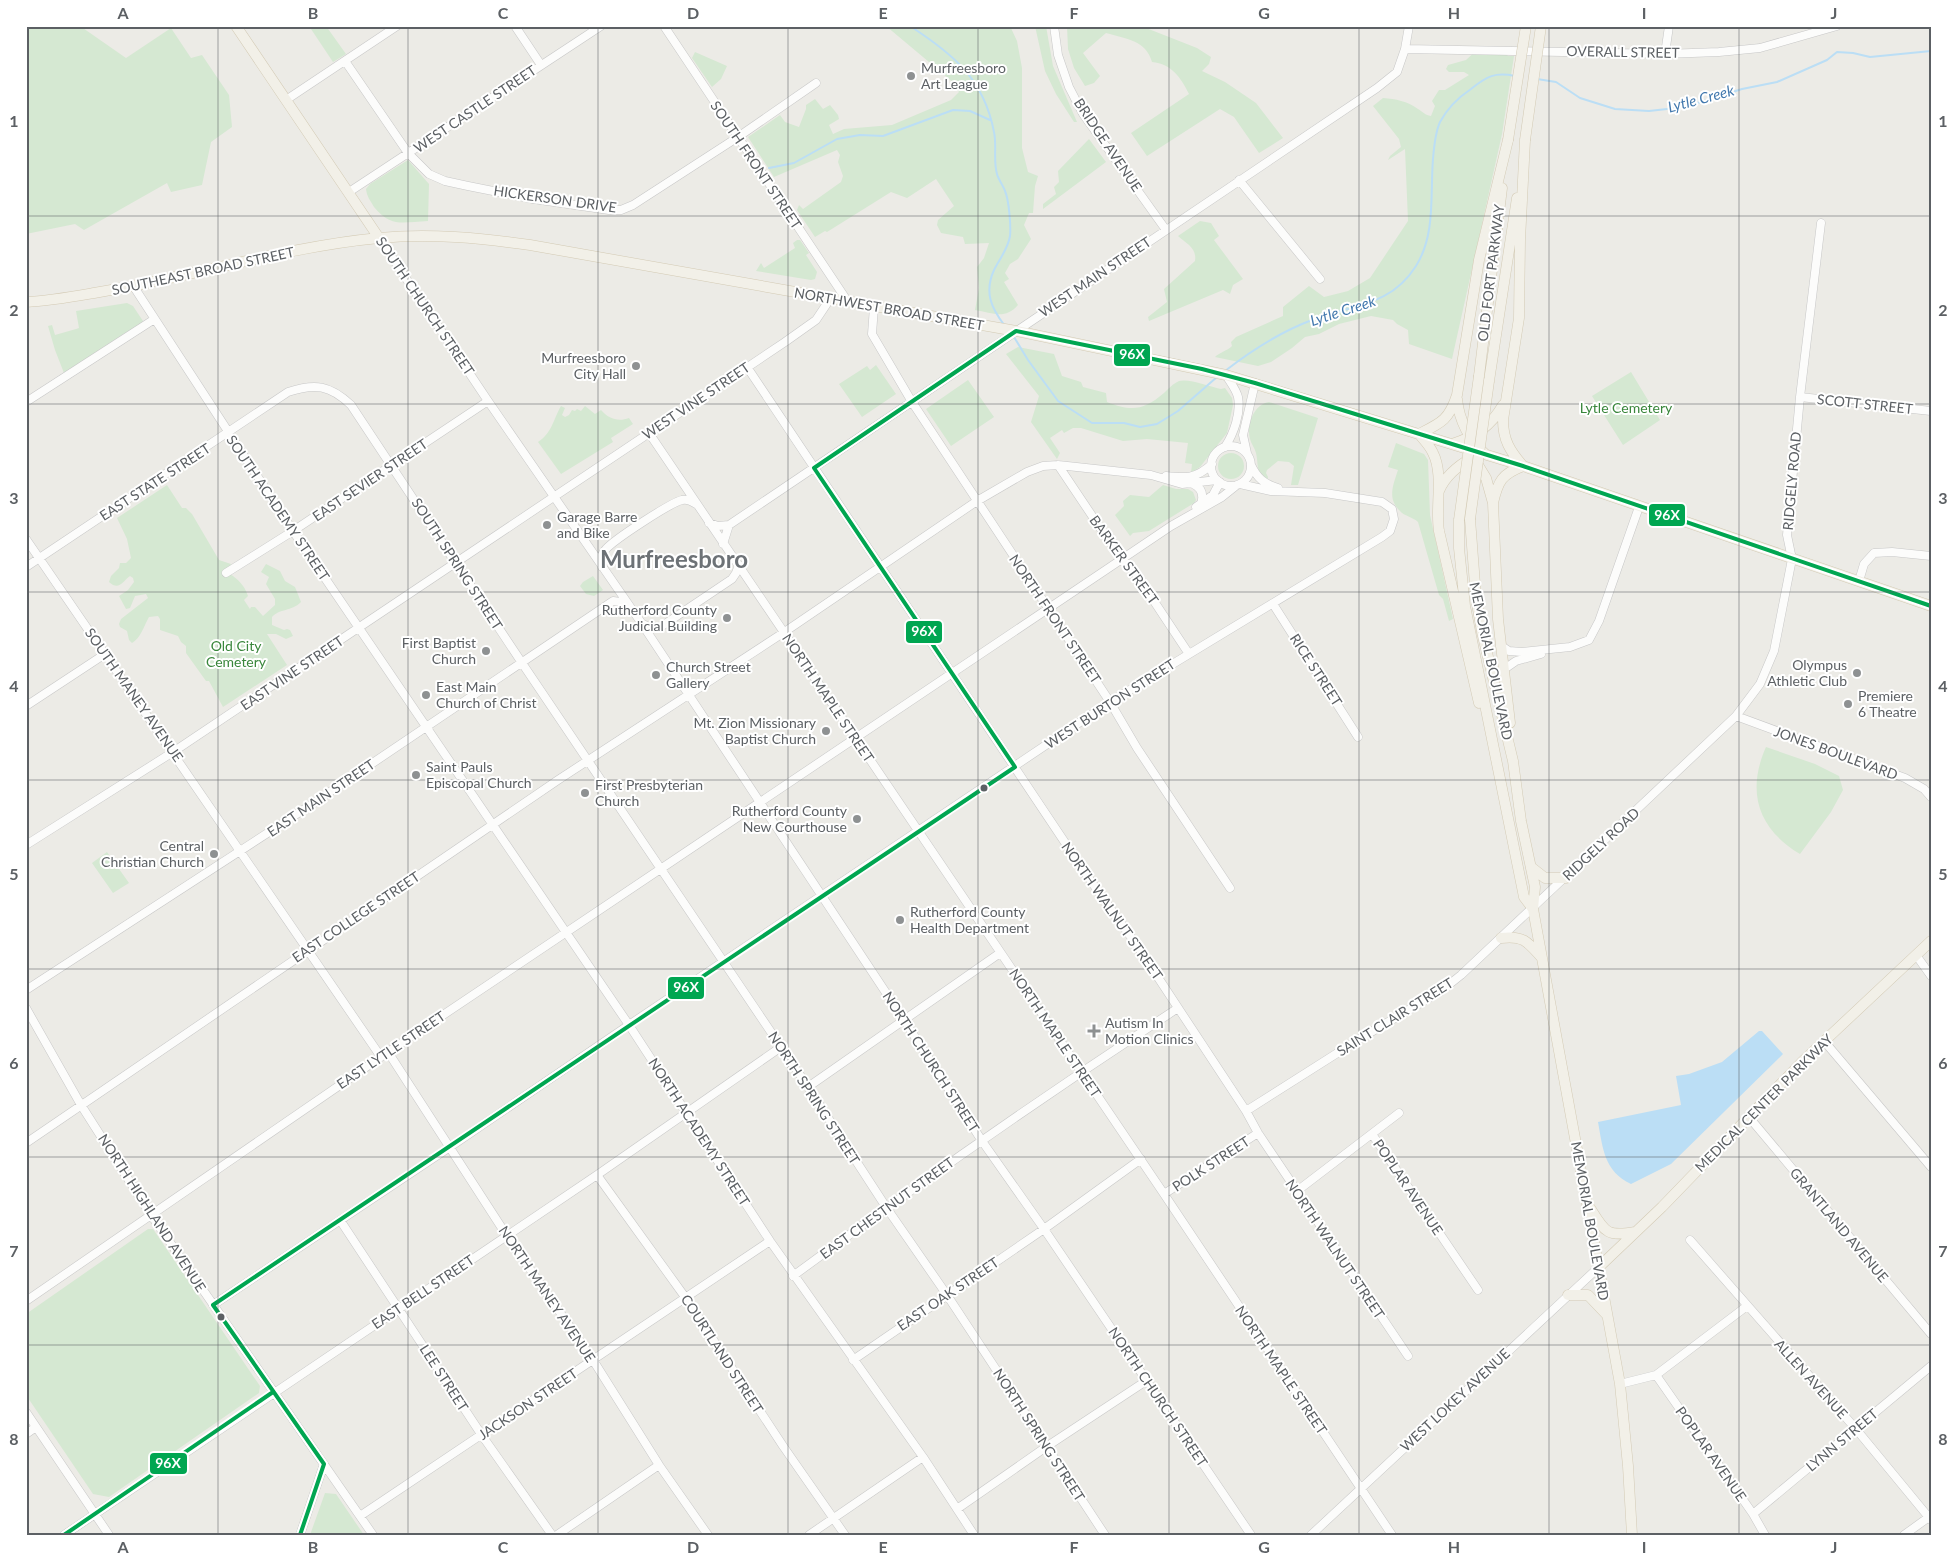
<svg xmlns="http://www.w3.org/2000/svg" width="1957" height="1561" font-family="Lato,sans-serif">
<style>
.green{fill:#d5e8d2}
.water{fill:#bbdef5}
.lines{fill:none;stroke-linecap:round;stroke-linejoin:round}
.stream{stroke:#bbdef5;stroke-width:2}
.minor-casing{stroke:#c7c7c7;stroke-width:9}
.major-casing{stroke:#d3cab4;stroke-width:11}
.minor{stroke:#fcfcfb;stroke-width:8}
.major{stroke:#f2f0e8;stroke-width:10}
.major-bridge-casing{stroke:#d3cab4;stroke-width:11;stroke-linecap:butt}
.major-bridge{stroke:#f2f0e8;stroke-width:10}
.bus-1-casing{stroke:#fff;stroke-width:8}
.bus-1{stroke:#00a651;stroke-width:4}
.grid{fill:none;stroke:#5c6064;stroke-width:1;stroke-opacity:0.55}
.poi-dot{fill:#8e9192;stroke:#fff;stroke-width:2}
.bus-dot{fill:#5c6064;stroke:#fff;stroke-width:2}
.labels{text-anchor:middle;stroke-width:4;stroke-linejoin:round;paint-order:stroke}
.street-label{font-size:14px;fill:#5c6064;stroke:#fff}
.poi-label{font-size:14px;fill:#5c6064;stroke:#fff;text-anchor:start}
.park-label{font-size:14px;fill:#39863b;stroke:#fff}
.water-label{font-size:15px;font-style:italic;fill:#4379ae;stroke:#fff}
.town-label{font-size:24px;font-weight:bold;fill:#6d7276;stroke:#fff}
.line-badge{stroke:#fff;stroke-width:2}
.badge-label{font-size:14px;text-anchor:middle;font-weight:bold;fill:#fff}
.neatline{fill:none;stroke:#5c6064;stroke-width:2}
.grid-label{font-size:16px;text-anchor:middle;font-weight:bold;fill:#5c6064}
</style>
<rect width="100%" height="100%" fill="#ecebe6"/>
<path class="green" d="M26 26H80L126 58 171 28 191 58 202 55 229 95 232 127 211 142 202 185 171 192 167 183 84 230 75 224 26 234Z
M309 26H326L346 54 333 62Z
M886 26H1010L1017 41 1022 68V148L1028 172 1038 176 1035 186 1033 213H1029L1024 225 1031 239 1018 259 1010 264 1005 273 1009 279 1004 282 1018 305C1005 320 993 313 975 310L979 288 977 267 984 258 989 243 965 244 963 237 941 233 937 225 938 220 954 206 936 179 907 198 891 192 827 232 825 231 815 237 797 210 799 205 803 209 841 182 843 176 838 162 840 155 837 150 774 177 748 137 780 115 785 122 799 127 806 109V105L815 99 823 109 830 105 838 115 839 119 829 125 833 134 844 129 892 125 951 100 959 92 954 83Z
M1035 26H1046L1053 66 1077 122H1074L1056 94 1045 71Z
M1067 26H1141L1197 48 1211 57 1209 64 1202 71 1225 82 1256 103 1283 138 1259 153 1234 117 1220 109 1147 156 1131 133 1189 94C1181 78 1172 64 1152 62 1146 40 1126 39 1106 33L1083 53 1100 76 1094 83 1085 86 1074 68 1068 49Z
M1480 47H1500L1508 56H1514L1502 134 1452 359 1409 344 1408 330 1397 324 1393 320 1371 316 1339 324 1319 334 1305 337 1292 348 1271 362 1258 366 1215 357C1220 352 1227 351 1232 346L1231 342 1236 337 1283 316V307L1309 286 1324 297 1348 291 1370 278 1408 221 1405 149 1388 160 1390 156 1401 147 1399 139 1373 106 1383 98C1396 99 1407 101 1418 109 1423 112 1425 115 1431 116L1435 106 1432 101 1439 90H1445L1469 75 1464 72H1449L1446 69 1448 65 1466 60Z
M695 52 727 66 721 79 712 87 692 58Z
M1089 139 1106 162 1043 209V204L1056 194 1054 187 1059 182 1058 171Z
M408 160 429 184 428 221C403 222 391 228 374 207 370 200 367 197 366 189L370 184Z
M1200 221 1211 223 1219 236 1214 240 1243 279 1233 285 1230 294 1223 290 1149 321 1148 317 1167 302 1164 289 1195 261C1197 248 1187 244 1178 236Z
M797 240H800L809 253 806 255 817 272 815 279 811 280 756 271 761 263 764 268 795 248 793 243Z
M127 303 133 306 143 321 139 326 125 333 64 373 55 350 48 326 52 325 55 335 76 329 79 328 76 311Z
M1018 347 1054 354 1062 376 1081 382 1083 387 1106 393 1107 402C1132 412 1144 410 1164 393 1168 389 1174 383 1179 381 1188 378 1212 387 1221 389L1225 388 1232 398 1233 405 1227 433 1200 467 1191 473 1192 464 1185 463 1188 443 1147 439 1123 441 1081 428H1073L1064 433 1062 430 1050 438 1060 453 1057 459 1031 422 1039 396 1006 354Z
M876 365 896 394 862 417 839 384 867 366 870 370Z
M1631 372 1660 420 1623 445 1592 396Z
M968 380 994 417 951 446 926 409Z
M1269 402 1318 418 1298 485H1291L1294 466 1289 462 1278 461 1267 470 1266 473 1268 477 1267 481C1255 470 1259 467 1256 453 1255 448 1251 444 1250 439 1246 425 1254 404 1269 402Z
M561 406 565 408 562 415 565 417 569 415 572 410 575 411 577 409 581 411 585 406 595 414 601 410C609 419 618 422 629 418L633 424 611 438 613 442 561 474 538 442C552 433 553 420 561 406Z
M1396 443 1424 454 1428 460 1430 515 1453 619 1449 621 1443 599 1439 595 1418 522C1413 517 1404 516 1400 511 1387 499 1393 485 1398 470L1388 467Z
M1218 466a13 13 0 1 1 26 0a13 13 0 1 1-26 0Z
M167 485 182 508H186L192 514 219 560 231 564 229 569 230 574C238 579 245 586 248 596L244 600 250 609 251 607H255L263 616 275 605V599L266 584 269 577 261 572 266 564 280 571 285 581 295 587 301 602C291 612 280 608 272 617V625L284 630 287 629 290 630 293 636 286 639 276 634H267L287 665 223 707 209 681H206L186 653V646L181 642 178 636 160 630V619L158 616 149 617C144 626 140 639 132 643L129 640 127 631 120 627 119 624 121 619 148 598 146 594 135 596 130 608 126 609 119 596 128 590 134 582 133 578 130 576C122 582 119 591 109 582L111 576 119 568 120 563H126L131 558 127 539 117 518Z
M1163 485 1176 489H1188L1193 492 1196 500 1194 503 1149 531 1133 533 1130 536 1115 515 1124 506 1123 501 1130 495 1149 497Z
M593 576 603 590 594 596 586 594 580 586 583 582Z
M1766 747 1815 764 1839 776 1843 790 1831 812 1800 854C1758 829 1746 792 1766 747Z
M107 852 129 883 113 893 92 863Z
M148 1229H153L260 1386 259 1393 109 1497 93 1494 26 1395V1314Z
M325 1493 336 1494 364 1535H310Z"/>
<path class="water" d="M1759 1031H1762L1783 1054 1671 1164 1631 1184C1604 1171 1603 1149 1598 1122L1681 1105 1676 1076 1689 1074 1722 1062Z"/>
<g class="lines">
<path class="stream" d="M910 26C953 54 984 79 994 132 997 145 993 161 997 174 998 179 1003 185 1005 191 1009 200 1011 226 1010 236 1008 249 1000 258 994 270 984 292 991 308 1005 326
M1537 79 1556 82 1580 98 1615 109 1649 111 1685 107 1742 89 1777 82 1827 60 1837 52 1853 53 1870 57 1931 51
M769 168 794 163 837 139 860 135 883 136 953 110 970 111 990 120
M1014 337 1028 360 1058 401 1092 423H1124L1140 427 1157 424 1178 411 1217 377
M1225 371C1252 350 1280 332 1312 320 1353 304 1390 307 1416 266 1436 234 1430 194 1433 159 1434 147 1435 133 1440 122 1447 109 1459 97 1471 89 1487 76 1495 72 1515 76"/>
<g class="minor-casing">
<path id="minor" d="M515 26 541 65
M664 26 848 302
M1054 26 1058 55 1069 87 1083 114 1166 230
M1405 49 1665 54 1719 52 1760 48 1837 26
M1665 54 1669 26
M345 61 408 153 429 174 445 181 468 186 533 199 609 210H621L633 205 738 137 816 83
M286 100 397 26
M1239 180 1320 279
M349 192 601 26
M379 238 488 401 640 621 904 1020 982 1141 1044 1229 1251 1535
M134 287 293 531 629 1025 770 1241 923 1457 974 1535
M874 307 872 334 912 402 1110 702 1137 748 1230 888
M747 367 1088 877 1138 947 1246 1111 1258 1133 1408 1356
M1800 397 1931 411
M26 402 153 320
M649 433 1164 1194 1392 1535
M1211 466a20 20 0 1 1 40 0a20 20 0 1 1-40 0Z
M1225 447C1234 433 1241 413 1238 397 1236 389 1230 382 1226 375
M1247 453 1243 435 1255 383
M1058 465 1121 559 1130 565 1189 654
M1251 465C1257 478 1264 484 1278 488
M1166 476C1186 478 1196 479 1212 464
M1193 484C1202 488 1204 495 1201 504
M1196 507 1213 495 1220 482
M709 523 718 526 729 525 1377 88 1397 72 1405 49 1409 26
M26 539 381 1057
M723 544 729 525
M26 567 288 392C315 383 330 385 351 405L522 663 808 1087 886 1207 947 1295 1105 1535
M602 567C600 561 601 554 606 549 615 539 670 503 682 500 688 499 691 501 696 504
M226 573 293 531 488 401
M1859 581 1864 564 1874 553 1892 552 1931 556
M1273 604 1358 737
M643 624 650 628 662 626 732 579 736 573 739 565
M1500 645 1509 651 1522 652 1570 647 1589 640 1599 621 1639 507
M1503 670 1516 661 1541 654
M26 706 105 654
M1736 716 1905 778 1924 789 1931 797
M26 845 173 752 785 342 816 320 830 299
M1916 955 1931 976
M26 990 303 810 613 601 627 603
M26 1008 81 1105 151 1215 373 1535
M1824 1041 1931 1167
M388 1052 507 1236 593 1360 659 1465 708 1535
M808 1087 1000 953
M1246 1111 1361 1038 1441 991 1461 975 1736 716 1760 684 1774 651 1792 559 1787 535 1800 397 1821 223
M1748 1116 1931 1334
M1372 1134 1478 1290
M26 1143 558 780 783 633 977 501 1027 472 1043 466 1058 465 1151 475 1182 484 1217 480
M597 1175 685 1297 783 1446 845 1535
M1297 1191 1399 1113
M1164 1194 1258 1133
M340 1220 481 1434 552 1535
M1690 1240 1856 1429 1931 1520
M793 1276C919 1183 1047 1094 1178 1008
M26 1301 388 1052 1128 555 1171 526 1222 497 1237 485
M213 1305 450 1147 629 1025 1110 702 1382 537 1390 531 1394 519 1392 509 1382 502 1325 493 1271 491 1240 484
M853 1360 1044 1229 1141 1159
M1656 1375 1753 1514 1765 1535
M1620 1384 1656 1375 1747 1306
M26 1412 109 1535
M26 1434 36 1427
M957 1509 1046 1447 1146 1381
M1753 1514 1931 1366
M360 1516 770 1241
M64 1535 597 1175 781 1047
M300 1535 324 1464
M557 1535 659 1465
M809 1535 923 1457
M1311 1535 1599 1267
M1904 1535 1929 1517"/>
</g>
<g class="major-casing">
<path id="major" d="M236 26 379 238
M26 302C49 301 71 297 94 293 189 278 283 247 379 238 430 233 480 238 530 245L1016 331 1226 375 1523 466 1931 606
M1479 376 1502 188
M1489 381 1517 198
M1457 399C1459 420 1469 440 1485 454
M1419 434C1424 440 1430 446 1433 453 1444 475 1435 507 1439 531L1479 703
M1419 434C1441 423 1449 420 1457 395L1479 260 1508 140
M1452 444C1475 437 1491 426 1503 405
M1475 460 1486 478 1493 503 1498 619 1510 723
M1439 491C1445 476 1459 465 1473 457
M1493 503C1498 481 1502 474 1523 466 1510 451 1503 440 1503 420L1519 318 1520 240 1525 140
M1470 519 1476 598 1482 632 1513 761 1521 821 1535 887 1533 909 1620 1384 1628 1466 1632 1535
M1459 520V548L1465 606 1524 897 1533 909
M1531 867 1545 878H1566
M1501 938C1523 935 1528 942 1542 958
M1590 1208C1605 1232 1606 1237 1635 1232
M1599 1267 1662 1207 1802 1062 1931 941
M1568 1295H1588L1607 1315"/>
</g>
<use href="#minor" class="minor"/>
<use href="#major" class="major"/>
<g class="major-bridge-casing">
<path id="major-bridge" d="M1508 140 1526 26
M1525 140 1541 26
M1470 519 1489 381
M1459 520 1479 376"/>
</g>
<use href="#major-bridge" class="major-bridge"/>
<g class="bus-1-casing">
<path id="bus-1" d="M64 1535 273 1392
M300 1535 324 1464 213 1305 1015 767 814 468 1016 331 1202 369 1255 383 1523 466 1931 606"/>
</g>
<use href="#bus-1" class="bus-1"/>
</g>
<path class="grid" d="M218 26V1535M408 26V1535M598 26V1535M788 26V1535M978 26V1535M1169 26V1535M1359 26V1535M1549 26V1535M1739 26V1535M26 216H1931M26 404H1931M26 592H1931M26 780H1931M26 969H1931M26 1157H1931M26 1345H1931"/>
<g class="poi-dot">
<circle cx="911" cy="76" r="5"/>
<circle cx="636" cy="366" r="5"/>
<circle cx="547" cy="525" r="5"/>
<circle cx="727" cy="618" r="5"/>
<circle cx="486" cy="651" r="5"/>
<circle cx="1857" cy="673" r="5"/>
<circle cx="656" cy="675" r="5"/>
<circle cx="426" cy="695" r="5"/>
<circle cx="1848" cy="704" r="5"/>
<circle cx="826" cy="731" r="5"/>
<circle cx="416" cy="775" r="5"/>
<circle cx="585" cy="793" r="5"/>
<circle cx="857" cy="819" r="5"/>
<circle cx="214" cy="854" r="5"/>
<circle cx="900" cy="920" r="5"/>
<path d="M1091.5 1023.5h5v5h5v5h-5v5h-5v-5h-5v-5h5z"/>
</g>
<g class="bus-dot">
<circle cx="984" cy="788" r="4.5"/>
<circle cx="221" cy="1317" r="4.5"/>
</g>
<g class="labels">
<g class="street-label">
<text transform="translate(1623 52) rotate(1)" y="5">OVERALL STREET</text>
<text transform="translate(475 109) rotate(-34)" y="5">WEST CASTLE STREET</text>
<text transform="translate(1108 145) rotate(56)" y="5">BRIDGE AVENUE</text>
<text transform="translate(756 165) rotate(56)" y="5">SOUTH FRONT STREET</text>
<text transform="translate(555 199) rotate(8)" y="5">HICKERSON DRIVE</text>
<text transform="translate(203 271) rotate(-12)" y="5">SOUTHEAST BROAD STREET</text>
<text transform="translate(1491 273) rotate(-83)" y="5">OLD FORT PARKWAY</text>
<text transform="translate(1095 277) rotate(-34)" y="5">WEST MAIN STREET</text>
<text transform="translate(425 306) rotate(56)" y="5">SOUTH CHURCH STREET</text>
<text transform="translate(889 309) rotate(10)" y="5">NORTHWEST BROAD STREET</text>
<text transform="translate(696 401) rotate(-34)" y="5">WEST VINE STREET</text>
<text transform="translate(1865 404) rotate(6)" y="5">SCOTT STREET</text>
<text transform="translate(370 480) rotate(-34)" y="5">EAST SEVIER STREET</text>
<text transform="translate(1792 481) rotate(-85)" y="5">RIDGELY ROAD</text>
<text transform="translate(155 482) rotate(-33)" y="5">EAST STATE STREET</text>
<text transform="translate(278 508) rotate(56)" y="5">SOUTH ACADEMY STREET</text>
<text transform="translate(1124 560) rotate(54)" y="5">BARKER STREET</text>
<text transform="translate(457 564) rotate(57)" y="5">SOUTH SPRING STREET</text>
<text transform="translate(1055 619) rotate(56)" y="5">NORTH FRONT STREET</text>
<text transform="translate(1491 661) rotate(78)" y="5">MEMORIAL BOULEVARD</text>
<text transform="translate(1316 670) rotate(57)" y="5">RICE STREET</text>
<text transform="translate(292 673) rotate(-34)" y="5">EAST VINE STREET</text>
<text transform="translate(134 695) rotate(55)" y="5">SOUTH MANEY AVENUE</text>
<text transform="translate(828 698) rotate(56)" y="5">NORTH MAPLE STREET</text>
<text transform="translate(1110 704) rotate(-33)" y="5">WEST BURTON STREET</text>
<text transform="translate(1836 753) rotate(20)" y="5">JONES BOULEVARD</text>
<text transform="translate(321 798) rotate(-34)" y="5">EAST MAIN STREET</text>
<text transform="translate(1601 844) rotate(-43)" y="5">RIDGELY ROAD</text>
<text transform="translate(1112 911) rotate(55)" y="5">NORTH WALNUT STREET</text>
<text transform="translate(356 917) rotate(-34)" y="5">EAST COLLEGE STREET</text>
<text transform="translate(1395 1017) rotate(-32)" y="5">SAINT CLAIR STREET</text>
<text transform="translate(1055 1033) rotate(56)" y="5">NORTH MAPLE STREET</text>
<text transform="translate(391 1050) rotate(-34)" y="5">EAST LYTLE STREET</text>
<text transform="translate(931 1062) rotate(57)" y="5">NORTH CHURCH STREET</text>
<text transform="translate(814 1098) rotate(57)" y="5">NORTH SPRING STREET</text>
<text transform="translate(1764 1103) rotate(-45)" y="5">MEDICAL CENTER PARKWAY</text>
<text transform="translate(699 1132) rotate(57)" y="5">NORTH ACADEMY STREET</text>
<text transform="translate(1211 1164) rotate(-33)" y="5">POLK STREET</text>
<text transform="translate(1408 1187) rotate(56)" y="5">POPLAR AVENUE</text>
<text transform="translate(887 1208) rotate(-36)" y="5">EAST CHESTNUT STREET</text>
<text transform="translate(152 1213) rotate(57)" y="5">NORTH HIGHLAND AVENUE</text>
<text transform="translate(1590 1221) rotate(80)" y="5">MEMORIAL BOULEVARD</text>
<text transform="translate(1839 1225) rotate(50)" y="5">GRANTLAND AVENUE</text>
<text transform="translate(1335 1249) rotate(56)" y="5">NORTH WALNUT STREET</text>
<text transform="translate(423 1292) rotate(-34)" y="5">EAST BELL STREET</text>
<text transform="translate(547 1294) rotate(56)" y="5">NORTH MANEY AVENUE</text>
<text transform="translate(948 1294) rotate(-34)" y="5">EAST OAK STREET</text>
<text transform="translate(722 1354) rotate(57)" y="5">COURTLAND STREET</text>
<text transform="translate(1281 1370) rotate(56)" y="5">NORTH MAPLE STREET</text>
<text transform="translate(444 1378) rotate(57)" y="5">LEE STREET</text>
<text transform="translate(1811 1379) rotate(48)" y="5">ALLEN AVENUE</text>
<text transform="translate(1158 1397) rotate(56)" y="5">NORTH CHURCH STREET</text>
<text transform="translate(1455 1400) rotate(-43)" y="5">WEST LOKEY AVENUE</text>
<text transform="translate(528 1404) rotate(-34)" y="5">JACKSON STREET</text>
<text transform="translate(1039 1435) rotate(57)" y="5">NORTH SPRING STREET</text>
<text transform="translate(1842 1440) rotate(-40)" y="5">LYNN STREET</text>
<text transform="translate(1711 1454) rotate(55)" y="5">POPLAR AVENUE</text>
</g>
<g class="poi-label">
<text x="921" y="73">Murfreesboro<tspan x="921" dy="16">Art League</tspan></text>
<text x="626" y="363" text-anchor="end">Murfreesboro<tspan x="626" dy="16">City Hall</tspan></text>
<text x="557" y="522">Garage Barre<tspan x="557" dy="16">and Bike</tspan></text>
<text x="717" y="615" text-anchor="end">Rutherford County<tspan x="717" dy="16">Judicial Building</tspan></text>
<text x="476" y="648" text-anchor="end">First Baptist<tspan x="476" dy="16">Church</tspan></text>
<text x="1847" y="670" text-anchor="end">Olympus<tspan x="1847" dy="16">Athletic Club</tspan></text>
<text x="666" y="672">Church Street<tspan x="666" dy="16">Gallery</tspan></text>
<text x="436" y="692">East Main<tspan x="436" dy="16">Church of Christ</tspan></text>
<text x="1858" y="701">Premiere<tspan x="1858" dy="16">6 Theatre</tspan></text>
<text x="816" y="728" text-anchor="end">Mt. Zion Missionary<tspan x="816" dy="16">Baptist Church</tspan></text>
<text x="426" y="772">Saint Pauls<tspan x="426" dy="16">Episcopal Church</tspan></text>
<text x="595" y="790">First Presbyterian<tspan x="595" dy="16">Church</tspan></text>
<text x="847" y="816" text-anchor="end">Rutherford County<tspan x="847" dy="16">New Courthouse</tspan></text>
<text x="204" y="851" text-anchor="end">Central<tspan x="204" dy="16">Christian Church</tspan></text>
<text x="910" y="917">Rutherford County<tspan x="910" dy="16">Health Department</tspan></text>
<text x="1105" y="1028">Autism In<tspan x="1105" dy="16">Motion Clinics</tspan></text>
</g>
<g class="park-label">
<text x="1626" y="413">Lytle Cemetery</text>
<text x="236" y="651">Old City<tspan x="236" dy="16">Cemetery</tspan></text>
</g>
<g class="water-label">
<text transform="translate(1701 99) rotate(-15)" y="5">Lytle Creek</text>
<text transform="translate(1343 311) rotate(-18)" y="5">Lytle Creek</text>
</g>
<g class="town-label">
<text x="674" y="568">Murfreesboro</text>
</g>
</g>
<g class="line-badge">
<rect x="1113" y="343" width="38" height="24" rx="5" fill="#00a651"/>
<rect x="1648" y="503" width="38" height="24" rx="5" fill="#00a651"/>
<rect x="905" y="620" width="38" height="24" rx="5" fill="#00a651"/>
<rect x="667" y="976" width="38" height="24" rx="5" fill="#00a651"/>
<rect x="149" y="1452" width="39" height="23" rx="5" fill="#00a651"/>
</g>
<g class="badge-label">
<text x="1132" y="359">96X</text>
<text x="1667" y="520">96X</text>
<text x="924" y="636">96X</text>
<text x="686" y="992">96X</text>
<text x="168" y="1468">96X</text>
</g>
<rect width="1957" height="1561" fill="none" stroke="#ffffff" stroke-width="55"/>
<rect x="28" y="28" width="1902" height="1506" class="neatline"/>
<g class="grid-label">
<text x="123" y="19">A</text>
<text x="313" y="19">B</text>
<text x="503" y="19">C</text>
<text x="693" y="19">D</text>
<text x="883" y="19">E</text>
<text x="1074" y="19">F</text>
<text x="1264" y="19">G</text>
<text x="1454" y="19">H</text>
<text x="1644" y="19">I</text>
<text x="1834" y="19">J</text>
<text x="14" y="127">1</text>
<text x="1943" y="127">1</text>
<text x="14" y="316">2</text>
<text x="1943" y="316">2</text>
<text x="14" y="504">3</text>
<text x="1943" y="504">3</text>
<text x="14" y="692">4</text>
<text x="1943" y="692">4</text>
<text x="14" y="880">5</text>
<text x="1943" y="880">5</text>
<text x="14" y="1069">6</text>
<text x="1943" y="1069">6</text>
<text x="14" y="1257">7</text>
<text x="1943" y="1257">7</text>
<text x="14" y="1445">8</text>
<text x="1943" y="1445">8</text>
<text x="123" y="1553">A</text>
<text x="313" y="1553">B</text>
<text x="503" y="1553">C</text>
<text x="693" y="1553">D</text>
<text x="883" y="1553">E</text>
<text x="1074" y="1553">F</text>
<text x="1264" y="1553">G</text>
<text x="1454" y="1553">H</text>
<text x="1644" y="1553">I</text>
<text x="1834" y="1553">J</text>
</g>
</svg>
